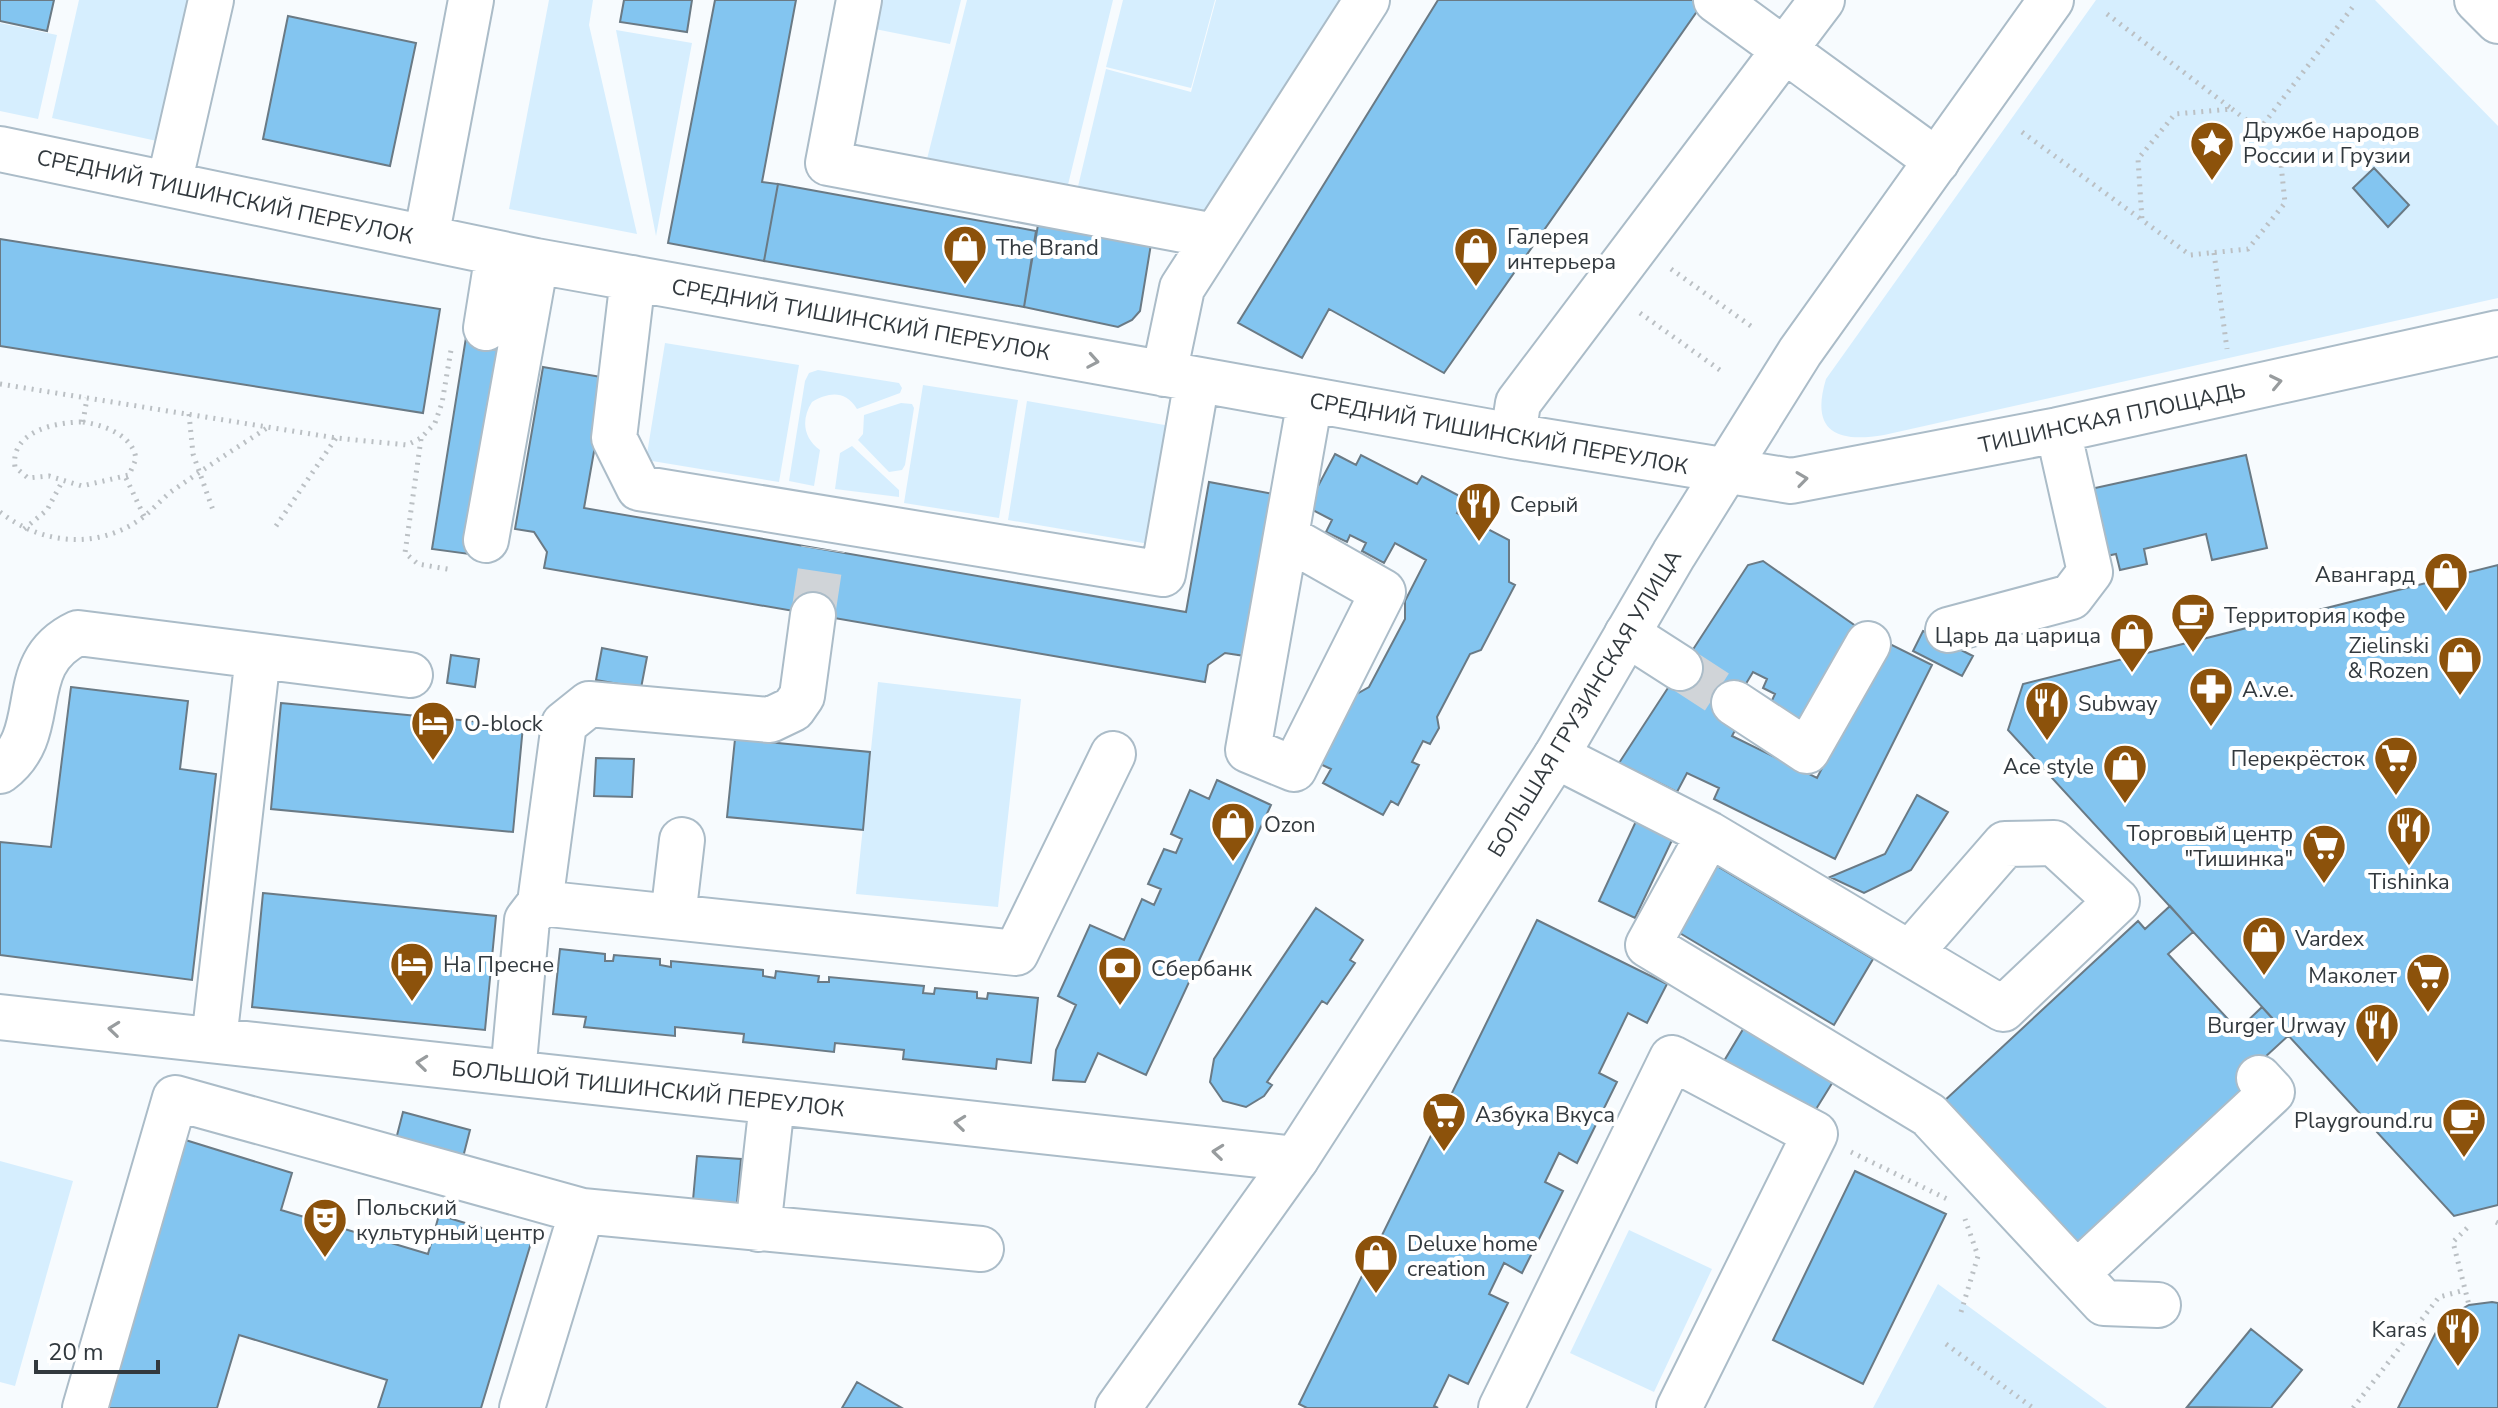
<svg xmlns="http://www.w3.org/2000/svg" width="2498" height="1408" font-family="'Nunito Sans',sans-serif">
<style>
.green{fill:#d6eefe}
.building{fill:#83c5f0;stroke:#6a7a85;stroke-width:2}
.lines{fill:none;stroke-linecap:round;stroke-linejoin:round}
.minor-tunnel{stroke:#d0d4d8;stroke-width:44;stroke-dasharray:44 22;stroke-linecap:butt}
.minor-casing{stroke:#abbcc8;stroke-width:48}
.major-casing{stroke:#abbcc8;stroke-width:48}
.path{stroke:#bbc0c4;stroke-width:5;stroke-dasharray:2 6;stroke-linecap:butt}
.minor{stroke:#fff;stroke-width:44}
.major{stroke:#fff;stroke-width:44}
.oneway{stroke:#989c9e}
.labels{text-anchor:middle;stroke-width:8;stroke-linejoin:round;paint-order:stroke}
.poi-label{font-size:22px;fill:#32393e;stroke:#fff;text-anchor:start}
.street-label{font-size:22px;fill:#32393e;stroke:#fff}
</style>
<rect width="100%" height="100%" fill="#f7fbfe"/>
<path class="green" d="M79 0H193L166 143 52 118Z
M549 0H593L589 25 637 234 509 209Z
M865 0H961L950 44 860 26Z
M967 0H1113L1065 197 926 163Z
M1123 0H1215L1191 88 1106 67Z
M1216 0H1360L1214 215 1075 199 1106 69 1191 92Z
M2096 0H2375L2498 126V298L1884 435C1837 443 1810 432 1826 379Z
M0 23 57 35 38 119 0 111Z
M616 30 692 43 656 236Z
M665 343 799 365 779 482 646 460Z
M818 370 899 383 902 388 900 393 857 409C845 390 829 392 812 402 801 419 803 438 820 450L814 486 789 481 805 381 809 373Z
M923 385 1018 400 999 518 904 503Z
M1027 401 1176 427 1155 545 1008 520Z
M901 403 912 404 914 408 905 465 902 470 889 472 858 440 863 434 864 415Z
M852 446 899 490V497L835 489 840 453Z
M878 682 1021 699 998 907 856 894Z
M0 1161 73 1181 15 1386 0 1382Z
M1629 1230 1712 1269 1654 1392 1570 1353Z
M1938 1284 2107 1408H1873Z"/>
<path class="building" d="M0 0H54L47 31 0 21Z
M624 0H692L687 32 620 22Z
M715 0H796L762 182 778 184 764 261 668 243Z
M1438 0H1705L1444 373 1329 309 1302 358 1238 323Z
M288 16 416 43 390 166 263 139Z
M2374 168 2409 205 2388 227 2353 188Z
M778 184 1036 231 1024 307 764 261Z
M1040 213 1152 238 1140 311 1132 320 1118 327 1024 307Z
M0 239 440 309 423 413 0 346Z
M468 325 504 331 469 554 432 549Z
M543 367 607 378 584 508 1186 612 1209 482 1273 494 1245 656 1225 653 1208 665 1205 682 544 568 547 552 534 532 515 529Z
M1335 454 1356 465 1361 455 1417 484 1422 476 1465 499 1457 513 1509 540V582L1515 585 1481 650 1470 654 1437 717 1439 728 1430 744 1423 741 1412 762 1419 765 1398 805 1391 801 1383 815 1323 783 1331 769 1318 763 1355 695 1369 687 1405 619V601L1426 560 1395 543 1384 563 1362 551 1366 543 1350 535 1347 542 1326 532 1332 520 1307 507Z
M2246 455 2267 548 2212 560 2206 534 2144 549 2147 564 2120 570 2116 554 2102 557 2086 490Z
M1763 561 1860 629 1795 726 1767 711 1775 694 1763 688 1767 679 1753 672 1726 717 1739 723 1732 736 1817 778 1886 642 1932 665 1835 859 1714 799 1719 788 1687 773 1677 792 1619 763 1748 565Z
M2498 565V1205L2454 1216 2008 730 2023 684Z
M1923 631 1973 656 1962 676 1913 651Z
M602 648 647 657 641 688 596 680Z
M451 655 479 659 475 687 447 683Z
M71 687 188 701 180 769 216 774 192 980 0 955V842L51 847Z
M281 703 523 726 513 832 271 809Z
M735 739 870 752 863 830 727 817Z
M596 758 634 759 632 797 594 796Z
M1217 780 1271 805 1146 1075 1098 1053 1085 1082 1053 1080 1056 1050 1076 1005 1058 996 1090 925 1124 940 1142 899 1154 905 1161 889 1148 884 1164 849 1176 853 1182 839 1171 834 1190 790 1209 799Z
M1917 795 1948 812 1911 870 1864 893 1830 877 1885 854Z
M1637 819 1674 836 1635 918 1599 901Z
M1717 866 1873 959 1834 1025 1678 932Z
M263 893 496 916 485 1030 252 1007Z
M2170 906 2193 932 2168 954 2238 1030 2262 1007 2288 1036 2264 1058 2272 1066 2077 1246 1943 1102 2138 921 2145 929Z
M1316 908 1363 940 1350 960 1355 963 1327 1004 1322 1001 1267 1082 1272 1085 1264 1096 1246 1107 1223 1101 1210 1082 1214 1059Z
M1537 920 1667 984 1647 1023 1628 1013 1599 1073 1617 1082 1577 1163 1559 1153 1545 1182 1563 1191 1522 1273 1504 1263 1489 1294 1508 1303 1468 1384 1449 1375 1434 1406 1438 1408H1307L1299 1404Z
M560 949 605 954V961H613L614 955 660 959V965L671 967V961L763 970V976L775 978 776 971 819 976 818 982H829V977L924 986 923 993 934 994 935 988 977 992V998L987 999 988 993 1038 998 1031 1063 997 1059 996 1069 903 1059 904 1050 835 1043 834 1052 743 1042 744 1034 675 1027V1036L584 1027 586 1017 553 1014Z
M1745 1026 1834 1080 1813 1114 1724 1061Z
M403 1112 470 1130 461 1165 394 1147Z
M179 1138 292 1173 281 1210 428 1254 439 1215 531 1243 481 1408H378L387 1380 239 1335 217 1408H97Z
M697 1156 741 1159 736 1215 692 1211Z
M1855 1171 1946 1214 1863 1384 1773 1340Z
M2492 1302 2498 1303V1408H2398L2438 1328 2451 1315 2469 1305Z
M2251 1329 2302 1370 2271 1408 2187 1407Z
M857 1382 902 1408H842Z"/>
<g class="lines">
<path class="minor-tunnel" d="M813 615 823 549
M1680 668 1734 703"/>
<g class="minor-casing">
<path id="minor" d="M859 0 828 163 1215 236
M1716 0 1937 161
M2477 0 2498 21
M0 149 536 261 1513 436 1791 481 2058 430 2498 333
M169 184 211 0
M426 238 471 0
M633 278 614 438 639 488 1163 574 1197 380
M486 328 498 253
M1164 374 1182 288 1367 0
M1513 436 1518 403 1822 0
M1286 537 1383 592 1294 769 1248 750 1310 400
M486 540 536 261
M1948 630 2071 597 2090 572 2058 430
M1627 634 1680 668
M1734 703 1807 751 1868 644
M1556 756 1709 834 2003 1009 2117 901 2054 843 2005 844 1911 952
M0 771C53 732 12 664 78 633L410 675
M1709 834 1648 945 1929 1115 2104 1303 2158 1305
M540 903 564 724 589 704 770 720 793 709 802 696 813 615
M673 917 682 840
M0 1017 1296 1159
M214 1040 258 656
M513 1073 527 920 540 903 1016 953 1113 754
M758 1229 772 1103
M2077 1273 2272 1092 2259 1078
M85 1408 175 1098 582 1211 981 1249
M522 1408 582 1211
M1501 1408 1672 1058 1815 1134 1679 1408"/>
</g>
<g class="major-casing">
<path id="major" d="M1118 1408 1296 1159 1556 756 1674 554 1800 352 2051 0"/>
</g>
<path class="path" d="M2107 14 2232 109
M2232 109 2279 145 2285 203 2248 249 2190 255 2142 220 2138 159 2175 114Z
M2259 130 2355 4
M2022 132 2142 220
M2214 253 2227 349
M1671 269 1755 329
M1640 313 1724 373
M0 384 336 438 407 445 421 438 435 423 442 403 451 350
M189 414 193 454 214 513
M83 422C104 425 133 435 136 459L129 475 82 486 49 476 28 478 15 467C10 432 54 422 83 422Z
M83 422 87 398
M421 439 405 553 418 564 453 570
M126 478 144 516
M0 512C42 545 98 550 142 518 154 509 163 497 175 489 205 468 236 448 267 428
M276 526 336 438
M24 529 47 510 62 482
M1851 1152 1947 1199
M2496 1222 2498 1223
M2467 1228 2453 1242 2469 1305
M1961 1312 1978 1256 1965 1219
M1946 1344 2033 1408
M2353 1408 2439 1297 2465 1290"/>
<use href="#minor" class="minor"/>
<use href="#major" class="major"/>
</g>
<defs><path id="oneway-chevron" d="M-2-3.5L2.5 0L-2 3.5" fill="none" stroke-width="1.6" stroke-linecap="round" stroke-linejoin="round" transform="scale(2)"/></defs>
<g class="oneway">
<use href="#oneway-chevron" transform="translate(1093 361) rotate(10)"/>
<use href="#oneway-chevron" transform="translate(2276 382) rotate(-12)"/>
<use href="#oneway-chevron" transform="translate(1802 479) rotate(-8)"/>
<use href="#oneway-chevron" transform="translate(114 1029) rotate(-174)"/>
<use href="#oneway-chevron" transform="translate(422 1063) rotate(-174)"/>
<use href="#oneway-chevron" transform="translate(960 1123) rotate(-174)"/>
<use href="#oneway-chevron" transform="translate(1218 1152) rotate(-174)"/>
</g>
<defs>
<g id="sight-pin" transform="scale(2.3)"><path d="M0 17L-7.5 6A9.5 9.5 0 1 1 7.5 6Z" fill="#8c520b" stroke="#fff"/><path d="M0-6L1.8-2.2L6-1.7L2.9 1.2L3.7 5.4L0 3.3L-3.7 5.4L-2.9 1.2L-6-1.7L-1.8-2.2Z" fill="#fff"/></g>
<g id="shop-pin" transform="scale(2.3)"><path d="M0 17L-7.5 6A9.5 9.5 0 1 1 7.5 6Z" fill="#8c520b" stroke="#fff"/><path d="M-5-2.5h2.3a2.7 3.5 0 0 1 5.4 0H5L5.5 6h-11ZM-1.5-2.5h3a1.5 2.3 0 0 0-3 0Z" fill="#fff"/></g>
<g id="restaurant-pin" transform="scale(2.3)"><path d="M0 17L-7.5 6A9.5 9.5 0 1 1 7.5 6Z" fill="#8c520b" stroke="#fff"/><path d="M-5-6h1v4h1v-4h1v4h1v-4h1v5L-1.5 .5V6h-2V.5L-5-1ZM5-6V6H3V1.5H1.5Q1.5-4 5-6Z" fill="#fff"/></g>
<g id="cafe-pin" transform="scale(2.3)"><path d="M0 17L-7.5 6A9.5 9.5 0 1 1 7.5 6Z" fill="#8c520b" stroke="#fff"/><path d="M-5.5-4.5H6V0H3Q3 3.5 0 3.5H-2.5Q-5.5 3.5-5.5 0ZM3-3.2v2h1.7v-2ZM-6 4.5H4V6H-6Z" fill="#fff"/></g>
<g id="pharmacy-pin" transform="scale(2.3)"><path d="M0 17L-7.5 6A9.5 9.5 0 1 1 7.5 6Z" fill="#8c520b" stroke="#fff"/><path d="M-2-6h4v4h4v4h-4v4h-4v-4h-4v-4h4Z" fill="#fff"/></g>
<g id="hotel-pin" transform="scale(2.3)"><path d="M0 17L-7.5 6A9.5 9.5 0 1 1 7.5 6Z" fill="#8c520b" stroke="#fff"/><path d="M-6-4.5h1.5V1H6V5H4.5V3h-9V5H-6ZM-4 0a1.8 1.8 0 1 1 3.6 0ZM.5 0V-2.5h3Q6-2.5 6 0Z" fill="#fff"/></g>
<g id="supermarket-pin" transform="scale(2.3)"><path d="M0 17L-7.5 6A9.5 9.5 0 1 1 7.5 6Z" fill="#8c520b" stroke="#fff"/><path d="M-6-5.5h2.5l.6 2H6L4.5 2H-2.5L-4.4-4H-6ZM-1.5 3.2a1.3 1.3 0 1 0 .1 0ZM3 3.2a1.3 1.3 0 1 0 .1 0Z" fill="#fff"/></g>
<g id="bank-pin" transform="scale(2.3)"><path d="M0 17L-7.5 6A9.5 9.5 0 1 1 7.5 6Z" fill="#8c520b" stroke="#fff"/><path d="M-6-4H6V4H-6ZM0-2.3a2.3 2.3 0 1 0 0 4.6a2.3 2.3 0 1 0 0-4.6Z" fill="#fff"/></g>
<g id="theatre-pin" transform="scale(2.3)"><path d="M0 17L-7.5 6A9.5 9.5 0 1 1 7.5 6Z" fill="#8c520b" stroke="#fff"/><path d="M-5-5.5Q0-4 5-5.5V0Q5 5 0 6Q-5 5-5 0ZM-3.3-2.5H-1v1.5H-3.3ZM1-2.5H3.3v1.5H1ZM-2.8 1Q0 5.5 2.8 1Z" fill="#fff"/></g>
</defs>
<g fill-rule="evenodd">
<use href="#sight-pin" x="2212" y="143"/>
<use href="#shop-pin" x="965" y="247"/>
<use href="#shop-pin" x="1476" y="249"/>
<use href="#restaurant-pin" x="1479" y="504"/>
<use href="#shop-pin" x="2446" y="574"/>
<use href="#cafe-pin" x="2193" y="615"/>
<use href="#shop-pin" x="2132" y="635"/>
<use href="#shop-pin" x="2460" y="658"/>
<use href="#pharmacy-pin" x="2211" y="689"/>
<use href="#restaurant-pin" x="2047" y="703"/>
<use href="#hotel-pin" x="433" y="723"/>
<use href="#supermarket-pin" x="2396" y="758"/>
<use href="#shop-pin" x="2125" y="766"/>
<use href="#shop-pin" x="1233" y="824"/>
<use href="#restaurant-pin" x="2409" y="828"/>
<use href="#supermarket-pin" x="2324" y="846"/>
<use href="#shop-pin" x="2264" y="938"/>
<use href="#hotel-pin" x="412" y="964"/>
<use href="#bank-pin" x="1120" y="968"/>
<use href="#supermarket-pin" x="2428" y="975"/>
<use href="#restaurant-pin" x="2377" y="1025"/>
<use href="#supermarket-pin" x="1444" y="1114"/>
<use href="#cafe-pin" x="2464" y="1120"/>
<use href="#theatre-pin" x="325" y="1220"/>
<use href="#shop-pin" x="1376" y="1256"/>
<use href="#restaurant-pin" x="2458" y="1329"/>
</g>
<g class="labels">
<g class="poi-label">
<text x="2243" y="138">Дружбе народов<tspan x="2243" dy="25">России и Грузии</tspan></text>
<text x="1507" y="244">Галерея<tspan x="1507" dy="25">интерьера</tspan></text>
<text x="996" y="255">The Brand</text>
<text x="1510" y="512">Серый</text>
<text x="2415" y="582" text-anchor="end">Авангард</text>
<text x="2224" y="623">Территория кофе</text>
<text x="2101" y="643" text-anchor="end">Царь да царица</text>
<text x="2429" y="653" text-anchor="end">Zielinski<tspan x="2429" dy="25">&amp; Rozen</tspan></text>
<text x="2242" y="697">A.v.e.</text>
<text x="2078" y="711">Subway</text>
<text x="464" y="731">O-block</text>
<text x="2365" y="766" text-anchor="end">Перекрёсток</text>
<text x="2094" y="774" text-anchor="end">Ace style</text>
<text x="1264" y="832">Ozon</text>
<text x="2293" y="841" text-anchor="end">Торговый центр<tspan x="2293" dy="25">"Тишинка"</tspan></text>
<text x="2409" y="889" text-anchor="middle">Tishinka</text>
<text x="2295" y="946">Vardex</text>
<text x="443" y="972">На Пресне</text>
<text x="1151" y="976">Сбербанк</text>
<text x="2397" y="983" text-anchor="end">Маколет</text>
<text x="2346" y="1033" text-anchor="end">Burger Urway</text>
<text x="1475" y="1122">Азбука Вкуса</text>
<text x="2433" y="1128" text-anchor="end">Playground.ru</text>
<text x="356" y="1215">Польский<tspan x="356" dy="25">культурный центр</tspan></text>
<text x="1407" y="1251">Deluxe home<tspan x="1407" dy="25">creation</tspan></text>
<text x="2427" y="1337" text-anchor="end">Karas</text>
</g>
<g class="street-label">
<text transform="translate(225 196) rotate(12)" y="8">СРЕДНИЙ ТИШИНСКИЙ ПЕРЕУЛОК</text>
<text transform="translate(861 319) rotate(10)" y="8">СРЕДНИЙ ТИШИНСКИЙ ПЕРЕУЛОК</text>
<text transform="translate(2112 417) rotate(-12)" y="8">ТИШИНСКАЯ ПЛОЩАДЬ</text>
<text transform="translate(1499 433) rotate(10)" y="8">СРЕДНИЙ ТИШИНСКИЙ ПЕРЕУЛОК</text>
<text transform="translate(1584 703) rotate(-59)" y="8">БОЛЬШАЯ ГРУЗИНСКАЯ УЛИЦА</text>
<text transform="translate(648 1088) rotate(6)" y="8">БОЛЬШОЙ ТИШИНСКИЙ ПЕРЕУЛОК</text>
</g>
</g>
<path d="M36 1360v12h122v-12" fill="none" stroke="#32393e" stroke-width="4"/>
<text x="48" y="1360" font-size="24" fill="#32393e" stroke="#ffffff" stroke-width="6" paint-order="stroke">20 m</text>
</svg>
